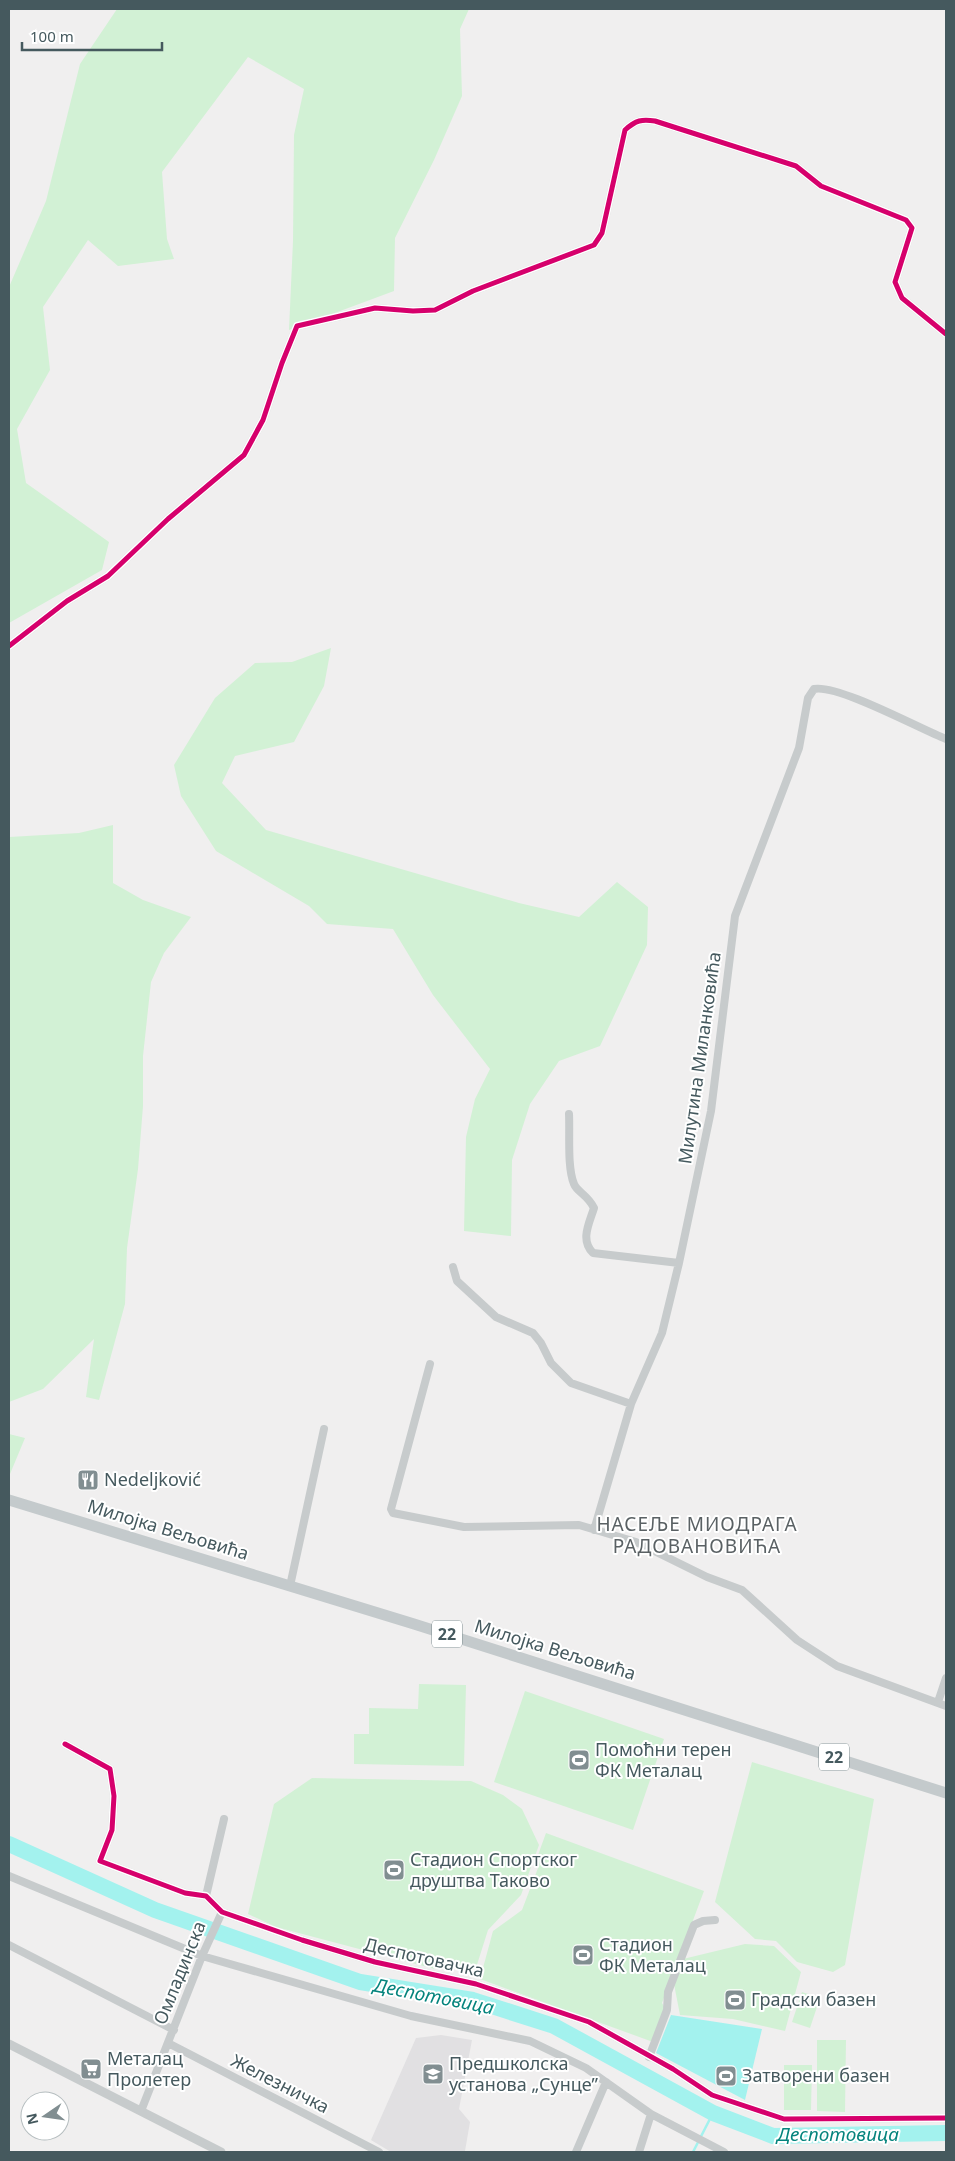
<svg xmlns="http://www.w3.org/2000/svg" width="955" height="2161" font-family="'Noto Sans',sans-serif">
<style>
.education{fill:#e1e0e2}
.green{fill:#d2f1d5}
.water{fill:#a3f2ee}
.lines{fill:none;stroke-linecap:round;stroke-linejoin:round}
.stream{stroke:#a3f2ee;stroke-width:2.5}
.river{stroke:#a3f2ee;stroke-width:16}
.minor{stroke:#c7cbcc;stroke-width:8}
.tertiary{stroke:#c7cbcc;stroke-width:9}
.primary{stroke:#c4cacc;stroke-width:11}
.cycleway-casing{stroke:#fff;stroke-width:8}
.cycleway{stroke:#d6006c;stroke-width:5}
.labels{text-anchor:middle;stroke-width:4;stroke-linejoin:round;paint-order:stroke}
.shield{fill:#fff;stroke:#7d8b8e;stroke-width:1}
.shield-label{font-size:16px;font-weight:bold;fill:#45595e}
.street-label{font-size:18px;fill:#45595e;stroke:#fff}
.poi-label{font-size:18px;fill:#45595e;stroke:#fff;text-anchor:start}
.neighbourhood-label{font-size:19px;letter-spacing:1px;fill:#5a6164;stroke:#fff}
.water-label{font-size:19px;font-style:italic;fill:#05847d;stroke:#fff}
</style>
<rect width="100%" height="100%" fill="#f0efef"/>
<path class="education" d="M441 2035 472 2040 459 2109 470 2122 465 2151 391 2152 371 2140 416 2038Z"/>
<path class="green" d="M117 9H469L460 29 462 96 434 160 395 238 394 291 289 330 293 241 294 135 304 89 248 57 162 172 167 239 174 259 118 266 88 240 43 307 50 370 17 429 26 483 109 542 102 570 9 623V287L46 201 80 64Z
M331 648 324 686 294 742 235 756 222 783 266 830 519 903 579 917 617 882 648 907 647 945 600 1046 559 1061 530 1104 512 1160 511 1236 464 1231 466 1137 475 1099 490 1069 433 995 393 929 327 924 309 906 216 851 181 796 174 765 215 698 255 663 292 662Z
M113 825V883L143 900 191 917 164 953 151 982 143 1056V1106L138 1169 127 1248 125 1304 99 1400 86 1397 94 1339 43 1389 9 1402V837L79 833Z
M9 1434 25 1438 10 1474 9 1473Z
M419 1684 466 1685 464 1766 354 1764V1734H369V1708L418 1709Z
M525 1691 664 1739 633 1830 494 1782Z
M752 1762 874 1799 845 1965 833 1972 797 1962 776 1941 755 1939 715 1902Z
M312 1778 471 1781 503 1795 522 1809 539 1845 521 1895 488 1930 475 1971 439 1963 435 1969 276 1927 248 1914 274 1804Z
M546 1833 704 1891 662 2003 666 2010 653 2042 480 1979 493 1931 522 1910 538 1868 534 1866Z
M745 1944 774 1946 801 1972 785 2031 733 2019 680 2015 674 1984 683 1959Z
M802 1992 820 1998 810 2028 792 2022Z
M817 2040H846L845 2112 817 2111Z
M784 2065H812L811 2110H784Z"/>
<path class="water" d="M671 2015 762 2029 745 2100 656 2053Z"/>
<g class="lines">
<path class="stream" d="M693 2152 713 2113"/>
<path class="river" d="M9 1844 155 1910 360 1982 473 2000 554 2026 713 2113 773 2136 946 2133"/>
<path class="minor" d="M9 646 67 601 108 576 168 519 244 455 263 420 282 363 297 326 375 308 413 311 435 310 473 291 594 245 602 233 625 130C636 120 642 119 655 121L796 166 821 186 906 220 912 228 895 282 902 298 946 334
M569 1114C570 1134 567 1167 574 1184 577 1192 588 1195 594 1208 589 1224 580 1240 593 1253L679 1263
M453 1267 457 1281 496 1317 533 1333 541 1343 551 1363 571 1383 631 1404
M430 1364 391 1509 393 1513 464 1527 579 1525 636 1542 707 1577 742 1590 797 1640 837 1666 946 1706
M594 1530 631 1404 662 1333 679 1263 711 1111 735 916 799 748 808 698 814 689C838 684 920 729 946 739
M290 1586 324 1429
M938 1702 946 1678
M65 1744 110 1769 114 1796 112 1830 100 1861 185 1893 206 1896 222 1912 302 1940 375 1962 476 1984 589 2022 673 2069 712 2095 784 2119 946 2118
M9 1876 202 1956 411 2016 530 2041 586 2068 651 2114 724 2152
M206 1896 224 1819
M9 1945 174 2030
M168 2043 379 2152
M649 2057 667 2010 668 1992 694 1925 703 1921 715 1920
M141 2111 202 1956 222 1912
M576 2152 606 2082
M639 2152 651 2114"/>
<path class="tertiary" d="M9 2044 221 2152"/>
<path class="primary" d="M9 1500 414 1624 946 1793"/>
<g class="cycleway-casing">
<path id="cycleway" d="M9 646 67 601 108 576 168 519 244 455 263 420 282 363 297 326 375 308 413 311 435 310 473 291 594 245 602 233 625 130C636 120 642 119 655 121L796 166 821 186 906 220 912 228 895 282 902 298 946 334
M65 1744 110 1769 114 1796 112 1830 100 1861 185 1893 206 1896 222 1912 302 1940 375 1962 476 1984 589 2022 673 2069 712 2095 784 2119 946 2118"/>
</g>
<use href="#cycleway" class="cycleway"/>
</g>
<defs>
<g id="restaurant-square" transform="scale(1.125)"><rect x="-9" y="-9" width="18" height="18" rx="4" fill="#818e91" stroke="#fff"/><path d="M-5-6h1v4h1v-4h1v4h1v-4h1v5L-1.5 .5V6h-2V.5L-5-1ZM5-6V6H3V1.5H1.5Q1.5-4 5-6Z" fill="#fff"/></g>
<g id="stadium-square" transform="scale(1.125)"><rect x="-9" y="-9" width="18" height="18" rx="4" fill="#818e91" stroke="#fff"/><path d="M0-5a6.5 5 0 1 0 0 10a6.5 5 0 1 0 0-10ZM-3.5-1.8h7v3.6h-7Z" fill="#fff"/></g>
<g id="supermarket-square" transform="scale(1.125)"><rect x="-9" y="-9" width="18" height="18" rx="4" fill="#818e91" stroke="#fff"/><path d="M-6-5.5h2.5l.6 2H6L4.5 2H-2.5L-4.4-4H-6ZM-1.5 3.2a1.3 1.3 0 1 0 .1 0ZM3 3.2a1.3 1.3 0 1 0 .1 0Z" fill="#fff"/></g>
<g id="school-square" transform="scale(1.125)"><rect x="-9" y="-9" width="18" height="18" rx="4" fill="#818e91" stroke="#fff"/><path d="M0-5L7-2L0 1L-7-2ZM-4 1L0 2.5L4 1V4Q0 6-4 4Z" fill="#fff"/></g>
</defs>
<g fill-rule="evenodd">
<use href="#restaurant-square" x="88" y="1480"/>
<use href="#stadium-square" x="579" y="1760"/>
<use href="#stadium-square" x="394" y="1870"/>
<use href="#stadium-square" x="583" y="1955"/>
<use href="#stadium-square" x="735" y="2000"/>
<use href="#supermarket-square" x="91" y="2069"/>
<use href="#school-square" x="433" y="2074"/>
<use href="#stadium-square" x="726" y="2076"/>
</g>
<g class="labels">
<g class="shield">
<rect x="432" y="1620.5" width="30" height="27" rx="4"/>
<rect x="819" y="1743.5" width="30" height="27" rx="4"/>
</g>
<g class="shield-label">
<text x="447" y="1640">22</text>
<text x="834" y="1763">22</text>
</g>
<g class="street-label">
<text transform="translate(700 1058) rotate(-82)" y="6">Милутина Миланковића</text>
<text transform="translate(168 1530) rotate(17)" y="6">Милојка Вељовића</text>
<text transform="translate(555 1650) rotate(17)" y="6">Милојка Вељовића</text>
<text transform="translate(424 1958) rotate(13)" y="6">Деспотовачка</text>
<text transform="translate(180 1973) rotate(-68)" y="6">Омладинска</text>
<text transform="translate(280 2084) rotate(27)" y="6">Железничка</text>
</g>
<g class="poi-label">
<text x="104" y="1486">Nedeljković</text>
<text x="595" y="1756">Помоћни терен<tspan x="595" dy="21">ФК Металац</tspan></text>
<text x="410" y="1866">Стадион Спортског<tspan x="410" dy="21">друштва Таково</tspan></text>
<text x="599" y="1951">Стадион<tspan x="599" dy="21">ФК Металац</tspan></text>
<text x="751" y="2006">Градски базен</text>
<text x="107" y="2065">Металац<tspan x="107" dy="21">Пролетер</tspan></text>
<text x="449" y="2070">Предшколска<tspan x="449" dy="21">установа „Сунце”</tspan></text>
<text x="742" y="2082">Затворени базен</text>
</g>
<g class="neighbourhood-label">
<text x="697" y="1531">НАСЕЉЕ МИОДРАГА<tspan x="697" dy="22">РАДОВАНОВИЋА</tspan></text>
</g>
<g class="water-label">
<text transform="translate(434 1996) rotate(11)" y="7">Деспотовица</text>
<text x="838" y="2141">Деспотовица</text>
</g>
</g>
<rect width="955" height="2161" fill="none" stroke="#45595e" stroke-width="20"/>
<g transform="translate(45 2116) rotate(257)"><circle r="24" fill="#ffffff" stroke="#b5bdbf"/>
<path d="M0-4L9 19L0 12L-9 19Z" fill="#818e91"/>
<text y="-8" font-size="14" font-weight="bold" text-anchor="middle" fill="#45595e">N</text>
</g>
<path d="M22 42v8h140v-8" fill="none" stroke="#45595e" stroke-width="2.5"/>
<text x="30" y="42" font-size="15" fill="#45595e" stroke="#ffffff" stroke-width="4" paint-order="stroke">100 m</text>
</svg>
